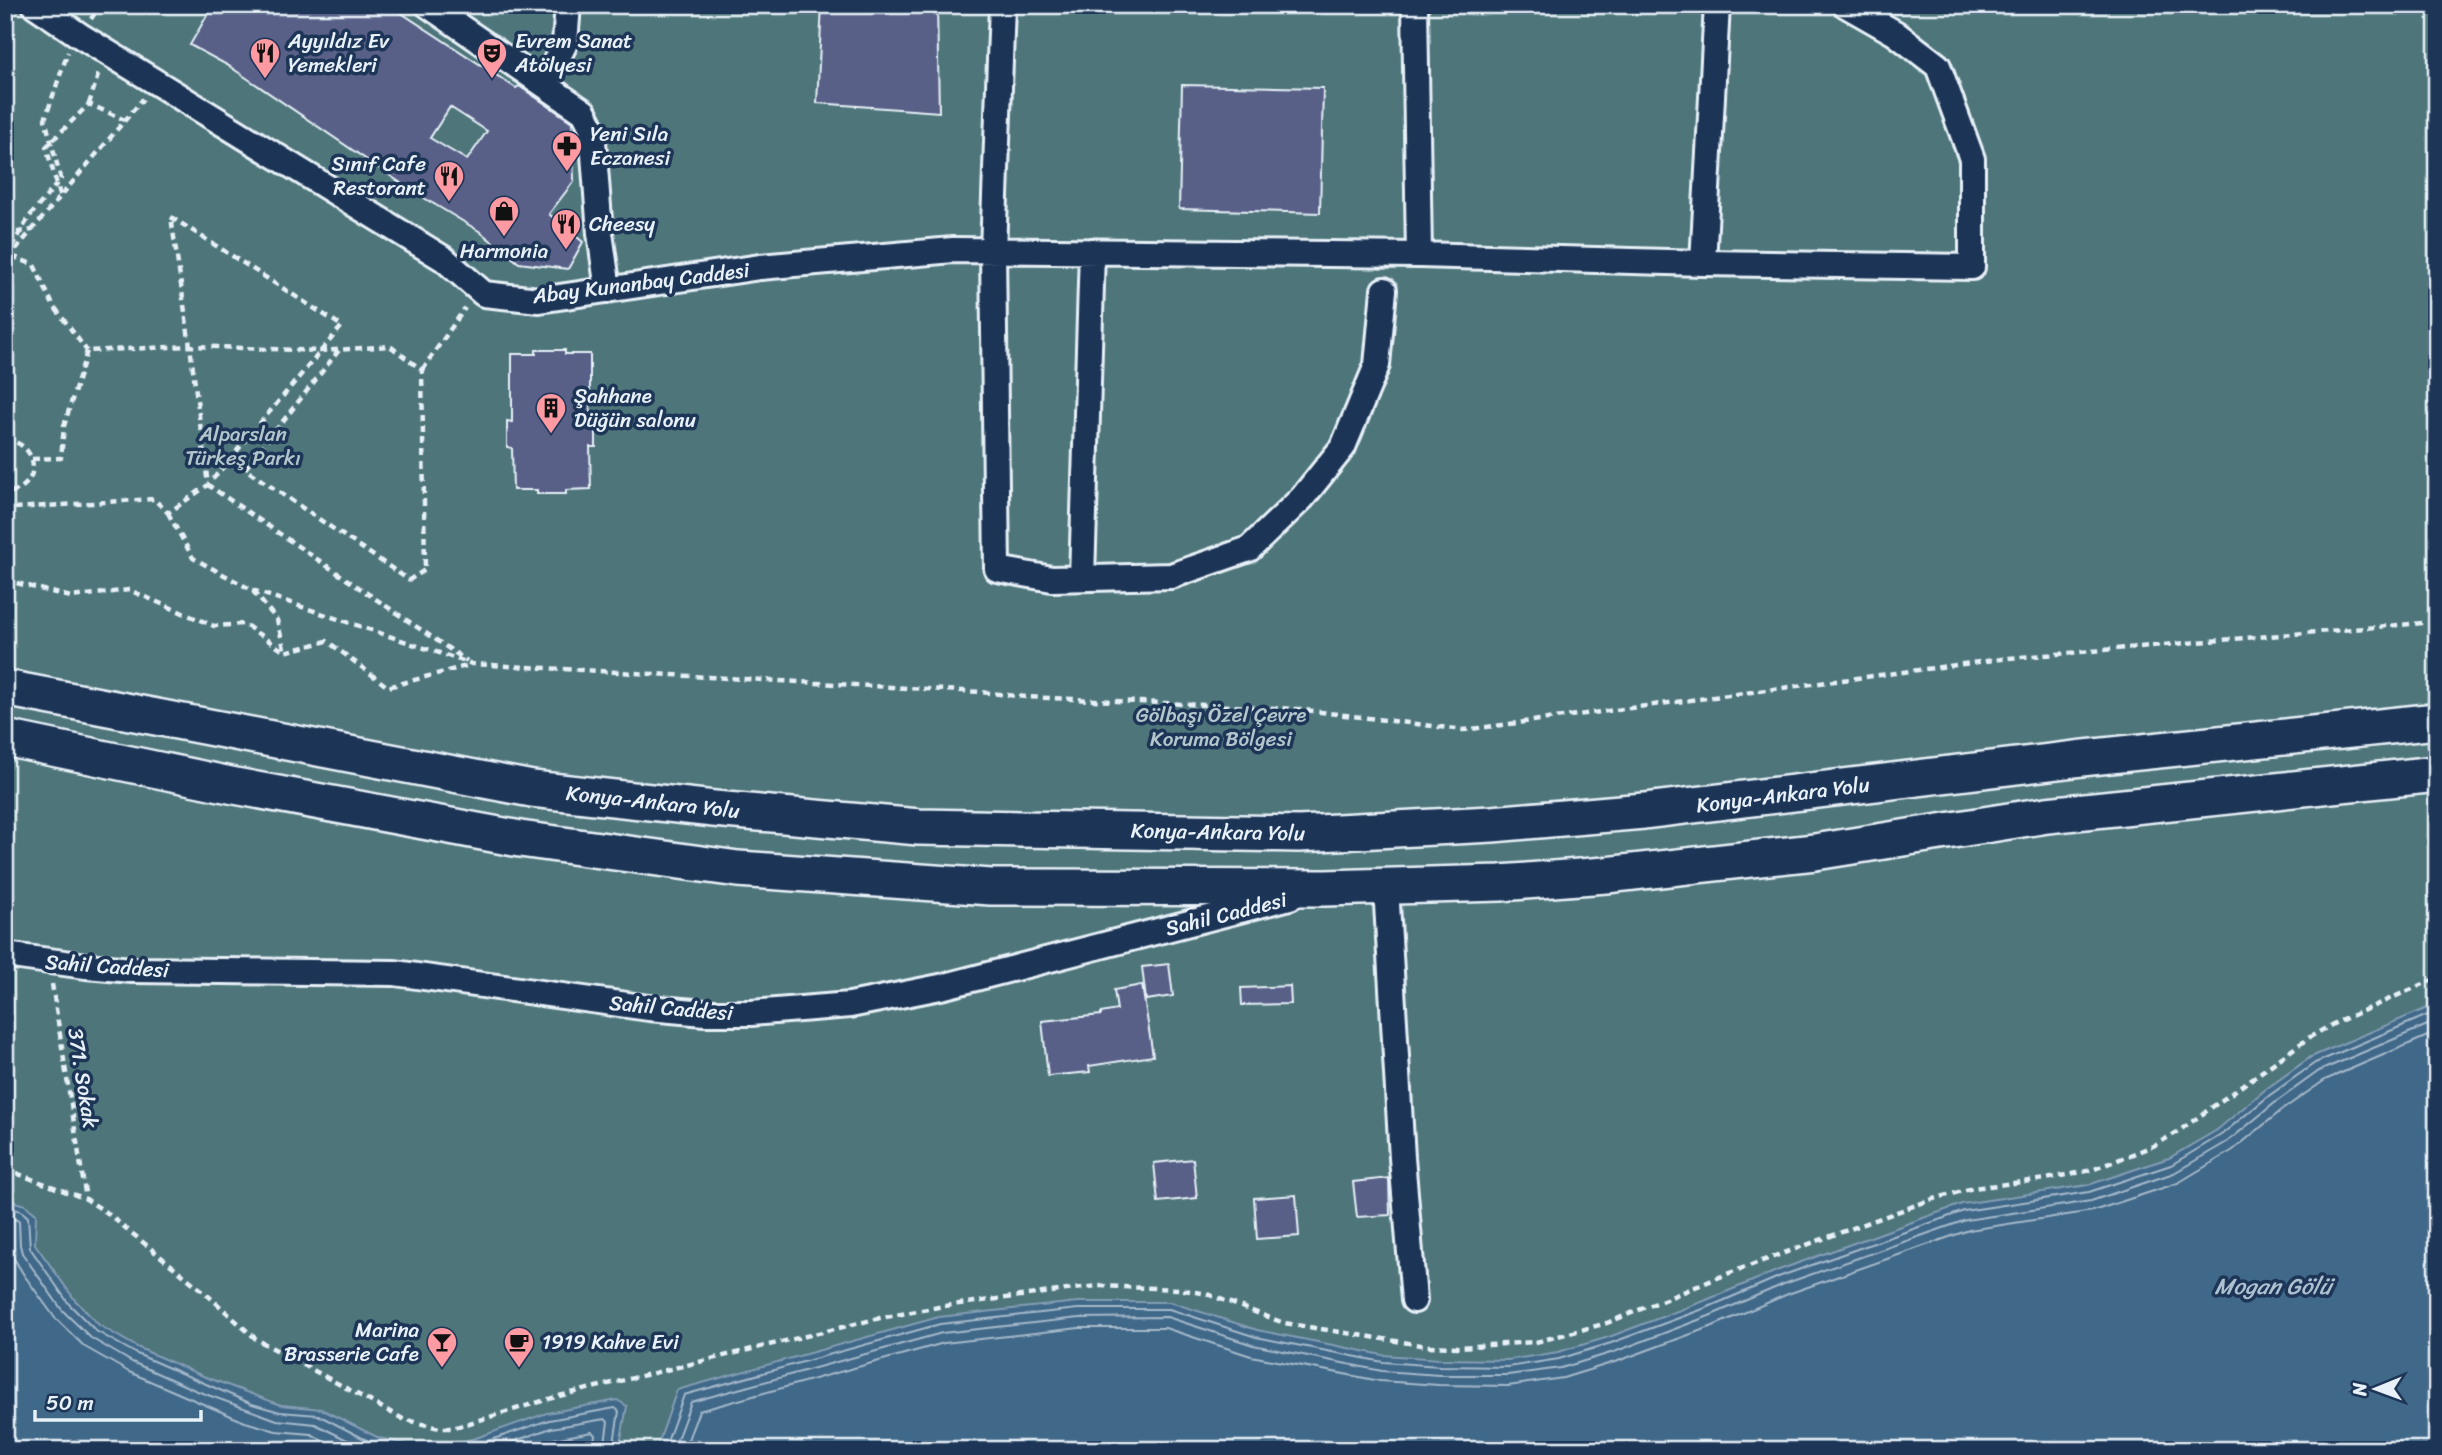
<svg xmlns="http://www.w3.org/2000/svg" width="2442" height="1455" font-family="Sriracha,sans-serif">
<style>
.green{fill:#4d757a;stroke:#9ab3b9;stroke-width:2}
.water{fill:#416788;stroke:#849eb5;stroke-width:2}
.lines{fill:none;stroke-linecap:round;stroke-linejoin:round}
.shore{stroke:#a5bacb;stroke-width:2}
.building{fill:#586188;stroke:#e8f1f8;stroke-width:2;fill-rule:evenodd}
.minor-casing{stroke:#e8f1f8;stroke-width:30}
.highway-casing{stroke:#e8f1f8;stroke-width:40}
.path{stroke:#e8f1f8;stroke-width:4.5;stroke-dasharray:7 5;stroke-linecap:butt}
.minor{stroke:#1d3557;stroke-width:24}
.highway{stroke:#1d3557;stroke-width:35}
.labels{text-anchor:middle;stroke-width:7;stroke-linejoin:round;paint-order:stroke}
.poi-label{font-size:21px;fill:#e8f1f8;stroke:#1d3557;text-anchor:start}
.street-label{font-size:21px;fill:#e8f1f8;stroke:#1d3557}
.park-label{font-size:21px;fill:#b2c6cc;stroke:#1d3557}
.water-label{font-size:23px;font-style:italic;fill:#aec1d1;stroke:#1d3557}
</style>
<rect width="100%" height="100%" fill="#1d3557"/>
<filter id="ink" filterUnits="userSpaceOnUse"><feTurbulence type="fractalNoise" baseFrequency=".0143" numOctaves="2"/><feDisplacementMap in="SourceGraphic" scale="14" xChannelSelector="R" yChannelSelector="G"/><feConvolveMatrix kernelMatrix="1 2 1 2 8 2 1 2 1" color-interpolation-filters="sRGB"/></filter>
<g filter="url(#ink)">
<path class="green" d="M5 5H2437V1450H5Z"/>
<path class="water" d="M2437 1004V1450H656L677 1390 939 1317 1078 1302H1170L1257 1330 1383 1355 1440 1359 1508 1360 1558 1352 1609 1337 1704 1301 1779 1270 1962 1204 2088 1185 2169 1158 2217 1130 2266 1089 2311 1057Z
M5 1199 25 1205 36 1214 35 1244 75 1300 99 1325 139 1348 203 1376 281 1405 321 1409 379 1438 416 1446 446 1445 476 1438 547 1413 617 1400 627 1406 619 1450H5Z"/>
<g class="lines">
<path class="shore" d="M5 1206 21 1211 28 1217 30 1248 69 1304 96 1331 137 1354 252 1404 280 1412 318 1415 376 1445 400 1450
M5 1215 19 1221 20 1245 22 1253 62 1310 91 1338 132 1362 197 1391 277 1420 315 1424 367 1450
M5 1226 9 1229 10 1252 24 1275 55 1318 85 1347 129 1372 245 1422 276 1431 311 1434 341 1450
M455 1450 479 1444 549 1420 615 1408 619 1411 613 1450
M490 1450 551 1428 605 1419 608 1422 604 1450
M522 1450 554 1439 592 1432 595 1435 593 1450
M664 1450 684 1395 940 1324 1078 1309H1169L1256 1337 1383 1362 1440 1366 1508 1367 1559 1359 1611 1343 1706 1308 1781 1276 1964 1211 2089 1192 2171 1165 2221 1135 2270 1095 2315 1063 2437 1011
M673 1450 691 1402 942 1333 1079 1318 1167 1317 1253 1345 1382 1371 1439 1375H1508L1561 1368 1614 1352 1709 1316 1784 1284 1966 1220 2091 1201 2174 1173 2227 1142 2276 1102 2319 1071 2437 1021
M684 1450 699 1411 944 1343 1079 1328H1165L1251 1356 1380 1381 1439 1385 1508 1386 1563 1378 1618 1361 1713 1326 1788 1294 1969 1230 2093 1211 2178 1183 2233 1150 2282 1110 2325 1080 2437 1032"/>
</g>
<path class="building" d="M213 5H389L516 88 519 86 572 122 574 181 549 214 583 242 568 269 519 263 479 231 414 192 229 66 190 45ZM450 107 487 131 467 160 430 138Z
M822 5H937L939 112 817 103Z
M1182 85 1323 88 1320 213 1179 209Z
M536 350H565V354H590V421L596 422V447H590L591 489 566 490V494H537V490H513L512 448 507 447V421L512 422V354H536Z
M1169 964 1173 996 1146 1000 1142 967Z
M1142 985 1153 1056 1089 1066 1090 1072 1048 1076 1042 1021 1101 1015V1013L1117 1010 1114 990Z
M1290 986 1291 1004 1242 1005 1241 988Z
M1193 1159 1197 1198 1158 1202 1154 1163Z
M1389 1178 1390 1215 1357 1217 1353 1182Z
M1296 1195 1299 1236 1257 1239 1254 1198Z"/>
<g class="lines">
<g class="minor-casing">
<path id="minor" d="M35 5 79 35 444 259 484 294 539 300 760 267 953 250 1419 255 1703 263 1972 267V159L1938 66 1895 33 1846 5
M428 5 584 112 592 128 600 233 608 290
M1002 5 993 251 997 569 1052 579 1171 576 1249 549 1302 498 1343 447 1377 365 1384 290
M1415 5 1419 255
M545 83 565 43 568 5
M1703 263 1717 5
M1082 578 1092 251
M1386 887 1402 1158 1414 1300
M5 955 86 966 132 970 395 973 649 1008 705 1013H751L850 1005 945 986 1290 897"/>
</g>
<g class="highway-casing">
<path id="highway" d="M5 688 532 789 714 809 919 827 1299 834 1492 824 1644 811 2083 758 2437 721
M5 738 235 786 520 839 738 869 991 887 1325 888 1500 883 1606 875 1815 852 2047 815 2437 774"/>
</g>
<path class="path" d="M91 19 100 5
M89 104 99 72
M60 195 46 147 89 104 125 120
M5 234 32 230
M12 256 34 265 53 305 87 351
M5 257 30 216 61 179 45 119 68 52
M5 271 16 249 143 99
M422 370 465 308
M5 439C40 444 43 486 8 493L7 501 6 499
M32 459 61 458 64 426 87 351 190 346 321 351 390 346 422 370 425 570 409 580 245 469 340 349
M5 501 14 508 154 499 168 513 208 485 342 326 171 217 190 346 208 485 467 661
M168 513 193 558 252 590 277 620 285 652
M5 580 71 597 129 590 214 626 244 624 285 652 327 641 388 687 470 665
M252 590 472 664 981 692 1026 697 1297 709 1464 730 2009 658 2423 623
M52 984 86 1199
M5 1169 86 1199 107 1213 203 1291 256 1339 403 1419 439 1428H453L559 1396 880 1318 944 1306 1097 1286 1179 1289 1207 1294 1284 1323 1427 1346 1458 1347 1536 1342 1607 1323 1732 1272 1930 1200 1973 1188 2046 1179 2092 1170 2153 1146 2176 1133 2310 1037 2333 1024 2437 978"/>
<use href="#minor" class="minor"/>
<use href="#highway" class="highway"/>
</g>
</g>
<defs>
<g id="restaurant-pin" transform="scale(1.575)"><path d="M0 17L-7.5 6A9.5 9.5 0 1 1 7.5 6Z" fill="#ff9aa2" stroke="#1d3557"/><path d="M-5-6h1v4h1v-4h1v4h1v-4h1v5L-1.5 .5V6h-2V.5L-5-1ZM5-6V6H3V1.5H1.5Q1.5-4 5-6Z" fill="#111"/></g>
<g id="theatre-pin" transform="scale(1.575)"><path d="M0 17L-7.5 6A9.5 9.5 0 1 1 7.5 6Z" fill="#ff9aa2" stroke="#1d3557"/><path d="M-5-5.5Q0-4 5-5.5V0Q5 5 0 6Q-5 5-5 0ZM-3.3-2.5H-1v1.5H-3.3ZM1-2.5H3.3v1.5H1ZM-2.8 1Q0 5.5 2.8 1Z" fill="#111"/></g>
<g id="pharmacy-pin" transform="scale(1.575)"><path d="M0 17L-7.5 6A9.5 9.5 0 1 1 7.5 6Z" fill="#ff9aa2" stroke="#1d3557"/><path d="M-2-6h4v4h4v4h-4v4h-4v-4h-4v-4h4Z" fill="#111"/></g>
<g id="shop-pin" transform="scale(1.575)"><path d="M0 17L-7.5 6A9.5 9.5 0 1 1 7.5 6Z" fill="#ff9aa2" stroke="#1d3557"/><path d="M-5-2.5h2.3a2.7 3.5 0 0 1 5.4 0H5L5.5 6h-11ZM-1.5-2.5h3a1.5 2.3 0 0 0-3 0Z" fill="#111"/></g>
<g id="building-pin" transform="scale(1.575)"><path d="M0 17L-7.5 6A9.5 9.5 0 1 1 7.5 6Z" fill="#ff9aa2" stroke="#1d3557"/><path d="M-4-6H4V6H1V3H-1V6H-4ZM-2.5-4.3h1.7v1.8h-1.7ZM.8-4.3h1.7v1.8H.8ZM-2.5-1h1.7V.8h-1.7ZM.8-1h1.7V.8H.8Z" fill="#111"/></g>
<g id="bar-pin" transform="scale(1.575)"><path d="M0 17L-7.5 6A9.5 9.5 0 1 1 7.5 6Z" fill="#ff9aa2" stroke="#1d3557"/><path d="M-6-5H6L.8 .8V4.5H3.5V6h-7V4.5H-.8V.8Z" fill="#111"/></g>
<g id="cafe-pin" transform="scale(1.575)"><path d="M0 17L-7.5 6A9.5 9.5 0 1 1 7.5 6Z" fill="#ff9aa2" stroke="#1d3557"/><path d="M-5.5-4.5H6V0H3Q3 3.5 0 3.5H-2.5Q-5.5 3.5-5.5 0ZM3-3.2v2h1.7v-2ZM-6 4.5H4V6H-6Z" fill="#111"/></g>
</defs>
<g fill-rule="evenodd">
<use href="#restaurant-pin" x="265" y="53"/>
<use href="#theatre-pin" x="492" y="53"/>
<use href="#pharmacy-pin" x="567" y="146"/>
<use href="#restaurant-pin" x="449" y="176"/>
<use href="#shop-pin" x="504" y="211"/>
<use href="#restaurant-pin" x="566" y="224"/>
<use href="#building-pin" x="551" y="408"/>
<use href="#bar-pin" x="442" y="1342"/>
<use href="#cafe-pin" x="519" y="1342"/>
</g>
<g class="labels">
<g class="poi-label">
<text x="288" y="48">Ayyıldız Ev<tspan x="288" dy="24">Yemekleri</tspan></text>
<text x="515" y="48">Evrem Sanat<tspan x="515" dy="24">Atölyesi</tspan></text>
<text x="590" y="141">Yeni Sıla<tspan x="590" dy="24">Eczanesi</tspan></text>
<text x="426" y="171" text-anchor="end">Sınıf Cafe<tspan x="426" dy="24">Restorant</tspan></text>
<text x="589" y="231">Cheesy</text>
<text x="504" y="258" text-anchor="middle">Harmonia</text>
<text x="574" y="403">Şahhane<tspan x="574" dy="24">Düğün salonu</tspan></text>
<text x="419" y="1337" text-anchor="end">Marina<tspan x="419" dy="24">Brasserie Cafe</tspan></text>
<text x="542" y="1349">1919 Kahve Evi</text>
</g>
<g class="street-label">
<text transform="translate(641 283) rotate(-7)" y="7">Abay Kunanbay Caddesi</text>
<text transform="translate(1783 795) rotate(-7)" y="7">Konya-Ankara Yolu</text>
<text transform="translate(653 802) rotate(6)" y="7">Konya-Ankara Yolu</text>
<text transform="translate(1218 832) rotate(1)" y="7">Konya-Ankara Yolu</text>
<text transform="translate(1226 914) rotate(-14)" y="7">Sahil Caddesi</text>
<text transform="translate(107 966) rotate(4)" y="7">Sahil Caddesi</text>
<text transform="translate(671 1008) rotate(5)" y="7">Sahil Caddesi</text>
<text transform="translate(83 1078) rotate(81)" y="7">371. Sokak</text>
</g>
<g class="park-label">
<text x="243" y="441">Alparslan<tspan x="243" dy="24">Türkeş Parkı</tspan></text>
<text x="1221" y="722">Gölbaşı Özel Çevre<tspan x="1221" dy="24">Koruma Bölgesi</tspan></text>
</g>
<g class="water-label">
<text x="2273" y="1294">Mogan Gölü</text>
</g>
</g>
<rect width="2442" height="1455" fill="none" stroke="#1d3557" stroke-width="28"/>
<rect x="14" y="14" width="2414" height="1427" fill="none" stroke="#e8f1f8" stroke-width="2.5" filter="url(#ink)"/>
<g transform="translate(2376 1389) rotate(269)" stroke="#1d3557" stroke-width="5" paint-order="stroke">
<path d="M0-5L12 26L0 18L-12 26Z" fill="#e8f1f8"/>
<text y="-10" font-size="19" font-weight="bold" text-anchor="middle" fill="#e8f1f8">N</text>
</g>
<path d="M35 1410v10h166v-10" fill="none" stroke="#e8f1f8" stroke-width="3.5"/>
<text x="46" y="1410" font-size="21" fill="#e8f1f8" stroke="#1d3557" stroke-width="5" paint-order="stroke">50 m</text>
</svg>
